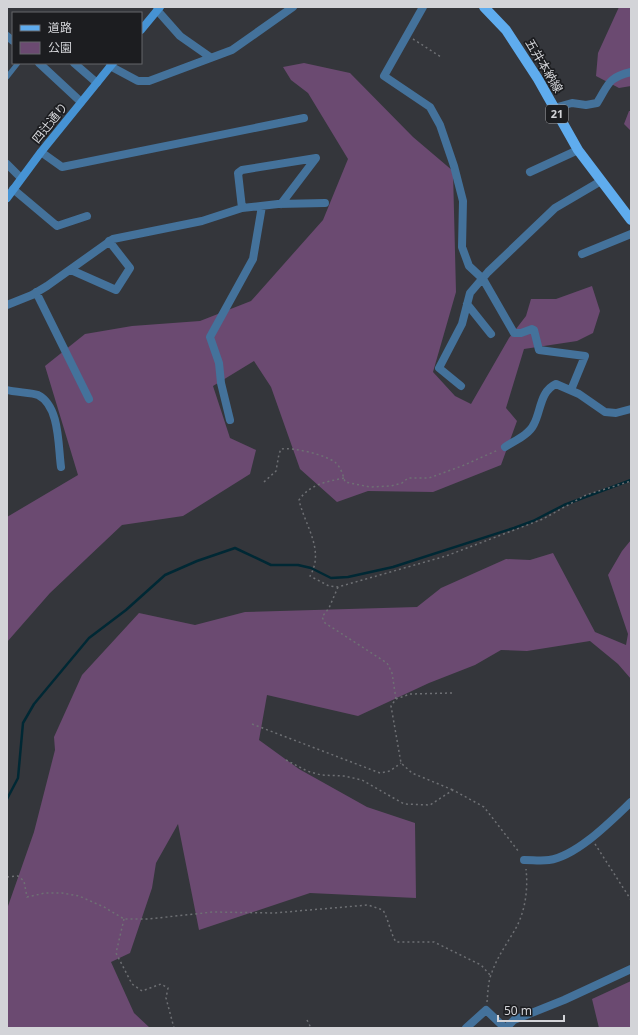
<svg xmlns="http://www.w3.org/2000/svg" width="638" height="1035" font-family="'Noto Sans','Noto Sans JP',sans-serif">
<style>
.green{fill:#6b4a71}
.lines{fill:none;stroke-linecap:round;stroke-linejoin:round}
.stream{stroke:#002834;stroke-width:2.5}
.path{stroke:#6e7074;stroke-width:1.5;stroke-dasharray:2 3;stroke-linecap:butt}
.lane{stroke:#44729b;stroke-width:5}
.street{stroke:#44729b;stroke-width:8}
.secondary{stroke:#4693d4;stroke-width:8}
.primary{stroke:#5facee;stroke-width:10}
.labels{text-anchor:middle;stroke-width:3.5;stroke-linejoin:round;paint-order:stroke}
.shield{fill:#1c1d20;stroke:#9c9da1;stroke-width:1}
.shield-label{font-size:11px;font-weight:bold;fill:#d3d4d8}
.street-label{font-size:12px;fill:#d3d4d8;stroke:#1c1d20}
</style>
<rect width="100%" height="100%" fill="#34363b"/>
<path class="green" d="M619 7H631V86L619 88 596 76 598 53Z
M304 63 350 73 413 137 453 171 456 292 433 372 455 396 471 404 509 338 526 316 531 299H556L592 286 600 311 593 333 577 341 524 349 506 408 517 421 501 465 433 492 368 491 337 502 300 469 271 387 254 361 213 386 230 438 256 450 250 474 183 516 122 525 50 593 7 642V517L78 475 45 366 85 334 132 326 200 321 251 301 323 220 348 159 308 93 291 80 283 67Z
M629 111H631V131L624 124Z
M631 540V679L618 664 590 641 527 651 501 650 475 665 429 683 358 716 267 695 259 740 299 769 367 807 415 823 416 898 310 893 199 930 178 824 156 863 152 888 130 953 111 962 134 1013 150 1028H7V909L34 832 55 750 54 737 82 675 139 613 195 625 245 612 417 607 441 588 506 559 530 560 553 553 595 632 626 645 628 634 608 575 622 551Z
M631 981V1028H599L592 999Z"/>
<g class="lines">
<path class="stream" d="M7 799 18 778 23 723 34 704 89 638 126 610 165 575 197 561 235 548 271 565H298L311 568 331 578 348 577 393 567 514 528 533 521 564 505 631 480"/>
<path class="path" d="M413 39 441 57
M344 478C326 482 310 484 299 500 305 526 325 550 310 576L329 586 338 587 446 556 543 519 586 495 631 481
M264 482 276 471 279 454 281 449C293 447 327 455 336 463 341 468 343 475 345 482L370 487 391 486 402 483 408 478H429L462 466 498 450
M338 587 329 608 322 617 325 623 387 663 392 673 396 699
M452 693 410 694 396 699 391 706 401 763 412 773 453 790
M252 724 380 773 390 771 401 763
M286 760 307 771 321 775 344 776 362 780 404 804 430 805 453 790 484 807 519 852
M595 844 631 900
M7 877 18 876 24 881 27 897 45 893H62L79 896 104 907 124 919H148L213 912 274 913 368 905 383 910C389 921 390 932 396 942H434L481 965 491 976
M124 919 116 953 132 984 142 991 161 984 168 988 166 998 174 1028
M487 1002C488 992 488 981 492 972 498 955 509 941 517 926 526 908 528 887 526 869
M307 1020 311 1028"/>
<path class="lane" d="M7 77 18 63"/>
<path class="street" d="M423 7 384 76 430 107 440 125 454 166 463 201 462 247 469 266 483 279 514 333H521L532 329 534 330 539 350 585 356 571 390
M157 10 180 36 210 57
M7 36 13 41
M39 63 81 102
M74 63 97 83
M110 66 138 81H149L232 50 293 7
M554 108 572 103 586 105 597 103C609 84 607 78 631 72
M41 152 62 167 304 118
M7 164 21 178
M530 172 578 150
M13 189 57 226 87 216
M242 208 238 173 242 170 316 158 281 204
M582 254 631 234
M71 270 116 290 130 268 109 241
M36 292 89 399
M467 304 491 334
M7 305 32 295 47 286 113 239 202 221 242 208 278 204 325 203
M461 386 439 368 462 324 470 293 488 272 555 208 601 181
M7 390C14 392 33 393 38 395 60 406 58 446 61 467
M230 420 221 383 219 363 210 337 253 259 262 206
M505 447C514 441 529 435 534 424 541 411 540 391 556 384L579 394 605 412 616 413 631 409
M524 860C533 860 541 861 549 860 577 856 611 821 631 802
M466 1028 486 1010 505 1028
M506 1028 514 1020 564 1000 631 969"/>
<path class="secondary" d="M141 30 160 7
M7 198 41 152 113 63"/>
<path class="primary" d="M484 7 506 30 538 79 578 150 631 220"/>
</g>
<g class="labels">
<rect class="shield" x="546" y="105" width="22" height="18" rx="3"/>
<g class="shield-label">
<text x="557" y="118">21</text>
</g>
<g class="street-label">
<text transform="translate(544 66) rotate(59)" y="4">五井本納線</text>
<text transform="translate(50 123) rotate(-51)" y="4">四辻通り</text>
</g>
</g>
<rect width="638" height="1035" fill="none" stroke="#d3d4d8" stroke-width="16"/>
<rect x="12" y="12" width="130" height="52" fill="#1c1d20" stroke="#65666a"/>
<rect x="20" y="25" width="20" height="6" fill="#5facee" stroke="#65666a"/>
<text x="48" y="32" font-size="12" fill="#d3d4d8">道路</text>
<rect x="20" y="42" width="20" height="12" fill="#6b4a71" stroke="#65666a"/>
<text x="48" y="52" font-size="12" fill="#d3d4d8">公園</text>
<path d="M498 1015v6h66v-6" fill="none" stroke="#d3d4d8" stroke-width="2"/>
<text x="504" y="1015" font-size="12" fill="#d3d4d8" stroke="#1c1d20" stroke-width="3" paint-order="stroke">50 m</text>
</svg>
